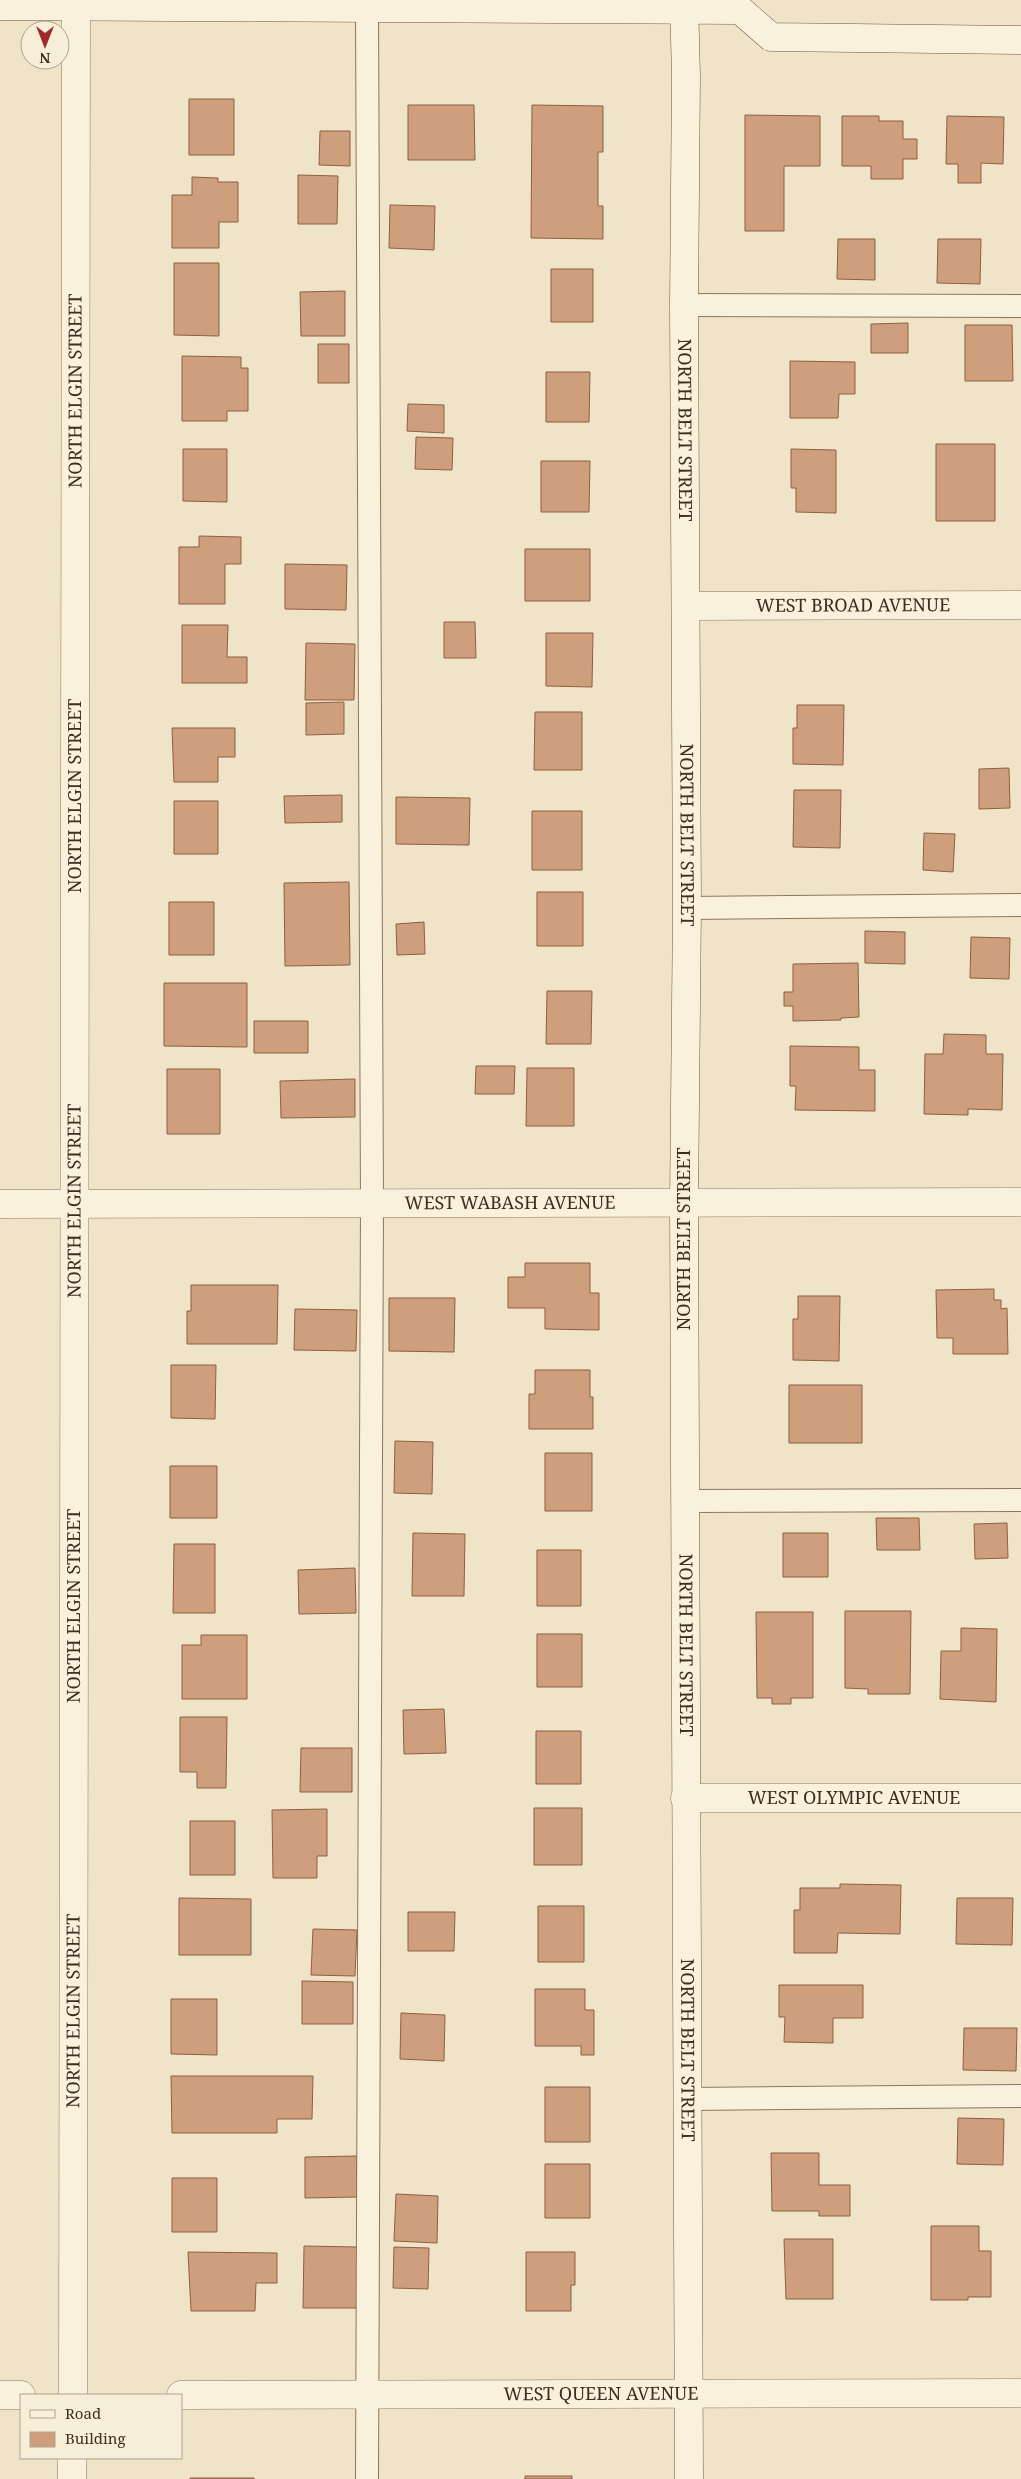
<svg xmlns="http://www.w3.org/2000/svg" width="1021" height="2479" font-family="'Noto Serif',serif">
<style>
.building{fill:#cf9f7d;stroke:#8d5f41}
.lines{fill:none;stroke-linecap:round;stroke-linejoin:round}
.lane-casing{stroke:#8d765c;stroke-width:24}
.street-casing{stroke:#8d765c;stroke-width:29}
.secondary-casing{stroke:#6f573f;stroke-width:29}
.lane{stroke:#faf1dc;stroke-width:22}
.street{stroke:#faf1dc;stroke-width:28}
.secondary{stroke:#faf1dc;stroke-width:28}
.labels{text-anchor:middle;stroke-width:4.5;stroke-linejoin:round;paint-order:stroke}
.street-label{font-size:18px;fill:#3d2e20;stroke:#f7eed8}
</style>
<rect width="100%" height="100%" fill="#f0e4c8"/>
<path class="building" d="M189 99H234V155H189Z
M408 105H474L475 160H408Z
M532 105 603 106V152H598V206H603V239L531 238Z
M745 115 820 116V166H784V231H745Z
M842 116H879V121H903V139H917V159H903V179H871V166H842Z
M947 116 1004 117 1003 164 981 163V183H958V164H946Z
M320 131H350V166L319 165Z
M298 175 338 176 337 224H298Z
M192 177 218 178V182H238V222H219V248H172V195H192Z
M390 205 435 206 434 250 389 248Z
M838 239H875V280L837 279Z
M938 239H981L980 284 937 283Z
M174 263H219V336L174 335Z
M551 269H593V322H551Z
M345 291V336H301L300 292Z
M908 323V353H871V324Z
M965 325H1012L1013 381H965Z
M318 344H349V383H318Z
M182 356 241 357V368H248V411H227V421H182Z
M790 361 855 362V394H839L838 418H790Z
M546 372H590L589 422H546Z
M408 404 444 405V433L407 431Z
M416 437 453 438 452 470 415 469Z
M936 444H995V521H936Z
M183 449H227V502L183 501Z
M791 449 836 450V513L796 512V488H791Z
M541 461H590L589 512H541Z
M199 536 241 537V564H225V604H179V547H199Z
M525 549H590V601H525Z
M285 564 347 565 346 610 285 609Z
M444 622H475L476 658H444Z
M182 625H228L227 657H247V683H182Z
M546 633H593L592 687 546 686Z
M306 643 355 644 354 700H305Z
M344 702V734L306 735V703Z
M797 705H844L843 765 793 764V728H797Z
M535 712H582V770H534Z
M172 728H235V757H218V782H174Z
M1009 768 1010 808 979 809V769Z
M794 790H841L840 848 793 847Z
M342 795V822L285 823 284 796Z
M396 797 470 798 469 845 396 844Z
M174 801H218V854H174Z
M532 811H582V870H532Z
M924 833 955 834 953 872 923 870Z
M349 882 350 965 285 966 284 883Z
M537 892H583V946H537Z
M169 902H214V955H169Z
M424 922 425 954 397 955 396 924Z
M865 931 905 932V964L865 963Z
M971 937 1010 938 1009 979 970 978Z
M858 963 859 1017 841 1018V1020L793 1021V1006H784V992H793V964Z
M164 983H247V1047L164 1046Z
M547 991H592L591 1044H546Z
M254 1021H308V1053H254Z
M944 1034 986 1035V1054H1003L1002 1110 968 1109V1115L924 1114 925 1054H943Z
M790 1046 859 1047V1070H875V1111L795 1110 796 1086H790Z
M476 1066H515L514 1094H475Z
M527 1068H574V1126H526Z
M167 1069H220V1134H167Z
M355 1079V1117L281 1118 280 1081Z
M525 1263H590V1293H599V1330L545 1329V1308H508V1277H525Z
M191 1285H278L277 1344H187V1311H191Z
M994 1289V1300H1001V1309L1007 1308 1008 1354H953V1338H937L936 1290Z
M798 1296H840L839 1361 793 1360V1319H798Z
M389 1298H455L454 1352 389 1351Z
M295 1309 357 1310 356 1351 294 1350Z
M171 1365H216L215 1419 171 1418Z
M535 1370H590V1397H593V1429H529V1394H535Z
M789 1385H862V1443H789Z
M395 1441 433 1442 432 1494 394 1493Z
M545 1453H592V1511H545Z
M170 1466H217V1518H170Z
M876 1518H919L920 1550H877Z
M1007 1523 1008 1558 975 1559 974 1524Z
M413 1533 465 1534 464 1596H412Z
M783 1533H828V1577H783Z
M174 1544H215V1613H173Z
M537 1550H581V1606H537Z
M355 1568 356 1613 299 1614 298 1570Z
M845 1611H911L910 1694H868V1689L845 1688Z
M756 1612H813V1698H791V1704H772V1698H757Z
M961 1628 997 1629 996 1702 940 1699 941 1651H961Z
M537 1634H582V1687H537Z
M201 1635H247V1699H182V1645H201Z
M444 1709 446 1753 404 1754 403 1710Z
M180 1717H227L226 1788H197V1772H180Z
M536 1731H581V1784H536Z
M301 1748H352V1792H300Z
M534 1808H582V1865H534Z
M327 1809V1856H317V1878H273L272 1810Z
M190 1821H235V1875H190Z
M840 1884 901 1885 900 1934 838 1933 837 1953H794V1910H800V1888H840Z
M179 1898 251 1899V1955H179Z
M957 1898H1013L1012 1945 956 1944Z
M538 1906H584V1962H538Z
M408 1912H455L454 1951H408Z
M313 1929 357 1930 355 1976 311 1975Z
M302 1981 353 1982V2024H302Z
M779 1985H863V2018H833V2043L784 2042 785 2017H779Z
M535 1989H585V2010H594V2055H581V2046H535Z
M171 1999H217V2055L171 2054Z
M401 2013 445 2015 444 2061 400 2059Z
M964 2028H1017L1016 2071 963 2070Z
M171 2076H313L312 2119H277V2133H172Z
M545 2087H590V2142H545Z
M958 2118 1004 2119 1003 2165 957 2164Z
M771 2153H819V2185H850V2216H819V2211H772Z
M357 2156V2197L305 2198V2157Z
M545 2164H590V2218H545Z
M172 2178H217V2232H172Z
M396 2194 438 2196 437 2243 394 2241Z
M931 2226H979V2251H991V2297H968V2300H931Z
M784 2239H833V2299H786Z
M304 2246 357 2247V2308H303Z
M394 2247 429 2248 428 2289 393 2288Z
M188 2252 277 2253V2283H256L255 2311H191Z
M526 2252H575V2285H571V2311H526Z
M525 2476H572V2479H525Z
M190 2478H254V2479H190Z"/>
<g class="lines">
<g class="lane-casing">
<path id="lane" d="M367 8 372 1204 367 2479
M684 305 1021 306
M687 908 1021 905
M685 1501 1021 1500
M687 2099 1021 2096"/>
</g>
<g class="street-casing">
<g id="street">
<path id="s1" d="M687 606 1021 605"/>
<path id="s2" d="M0 1204 1021 1202"/>
<path id="s3" d="M685 1798H1021"/>
<path d="M0 2395H21"/>
<path id="s4" d="M73 2395 76 7"/>
<path id="s5" d="M181 2395 1021 2393"/>
<path d="M72 2479V2458"/>
</g>
</g>
<g class="secondary-casing">
<g id="secondary">
<path id="s6" d="M684 0 686 76 684 305 687 908 684 1203 689 2479"/>
<path d="M0 6 740 10 771 37 1021 40"/>
</g>
</g>
<use href="#lane" class="lane"/>
<use href="#street" class="street"/>
<use href="#secondary" class="secondary"/>
</g>
<g class="labels">
<g class="street-label">
<text dy="6" stroke="none"><textPath href="#s4" startOffset="2004">NORTH ELGIN STREET</textPath></text>
<text dy="6" stroke="none"><textPath href="#s6" startOffset="430">NORTH BELT STREET</textPath></text>
<text dy="6" stroke="none"><textPath href="#s1" startOffset="166">WEST BROAD AVENUE</textPath></text>
<text dy="6" stroke="none"><textPath href="#s4" startOffset="1599">NORTH ELGIN STREET</textPath></text>
<text dy="6" stroke="none"><textPath href="#s6" startOffset="835">NORTH BELT STREET</textPath></text>
<text dy="6" stroke="none"><textPath href="#s4" startOffset="1194">NORTH ELGIN STREET</textPath></text>
<text dy="6" stroke="none"><textPath href="#s2" startOffset="510">WEST WABASH AVENUE</textPath></text>
<text transform="translate(684 1239) rotate(-90)" y="6">NORTH BELT STREET</text>
<text dy="6" stroke="none"><textPath href="#s4" startOffset="789">NORTH ELGIN STREET</textPath></text>
<text dy="6" stroke="none"><textPath href="#s6" startOffset="1645">NORTH BELT STREET</textPath></text>
<text dy="6" stroke="none"><textPath href="#s3" startOffset="169">WEST OLYMPIC AVENUE</textPath></text>
<text dy="6" stroke="none"><textPath href="#s4" startOffset="384">NORTH ELGIN STREET</textPath></text>
<text dy="6" stroke="none"><textPath href="#s6" startOffset="2050">NORTH BELT STREET</textPath></text>
<text dy="6" stroke="none"><textPath href="#s5" startOffset="420">WEST QUEEN AVENUE</textPath></text>
</g>
</g>
<rect x="20" y="2394" width="162" height="65" fill="#f7eed8" stroke="#ada18e"/>
<rect x="30" y="2410" width="25" height="8" fill="#faf1dc" stroke="#ada18e"/>
<text x="65" y="2419" font-size="15" fill="#3d2e20">Road</text>
<rect x="30" y="2432" width="25" height="15" fill="#cf9f7d" stroke="#ada18e"/>
<text x="65" y="2444" font-size="15" fill="#3d2e20">Building</text>
<g transform="translate(45 45) rotate(180)"><circle r="24" fill="#f7eed8" stroke="#ada18e"/>
<path d="M0-4L9 19L0 12L-9 19Z" fill="#9e2a2b"/>
<text y="-8" font-size="14" font-weight="bold" text-anchor="middle" fill="#3d2e20">N</text>
</g>
</svg>
